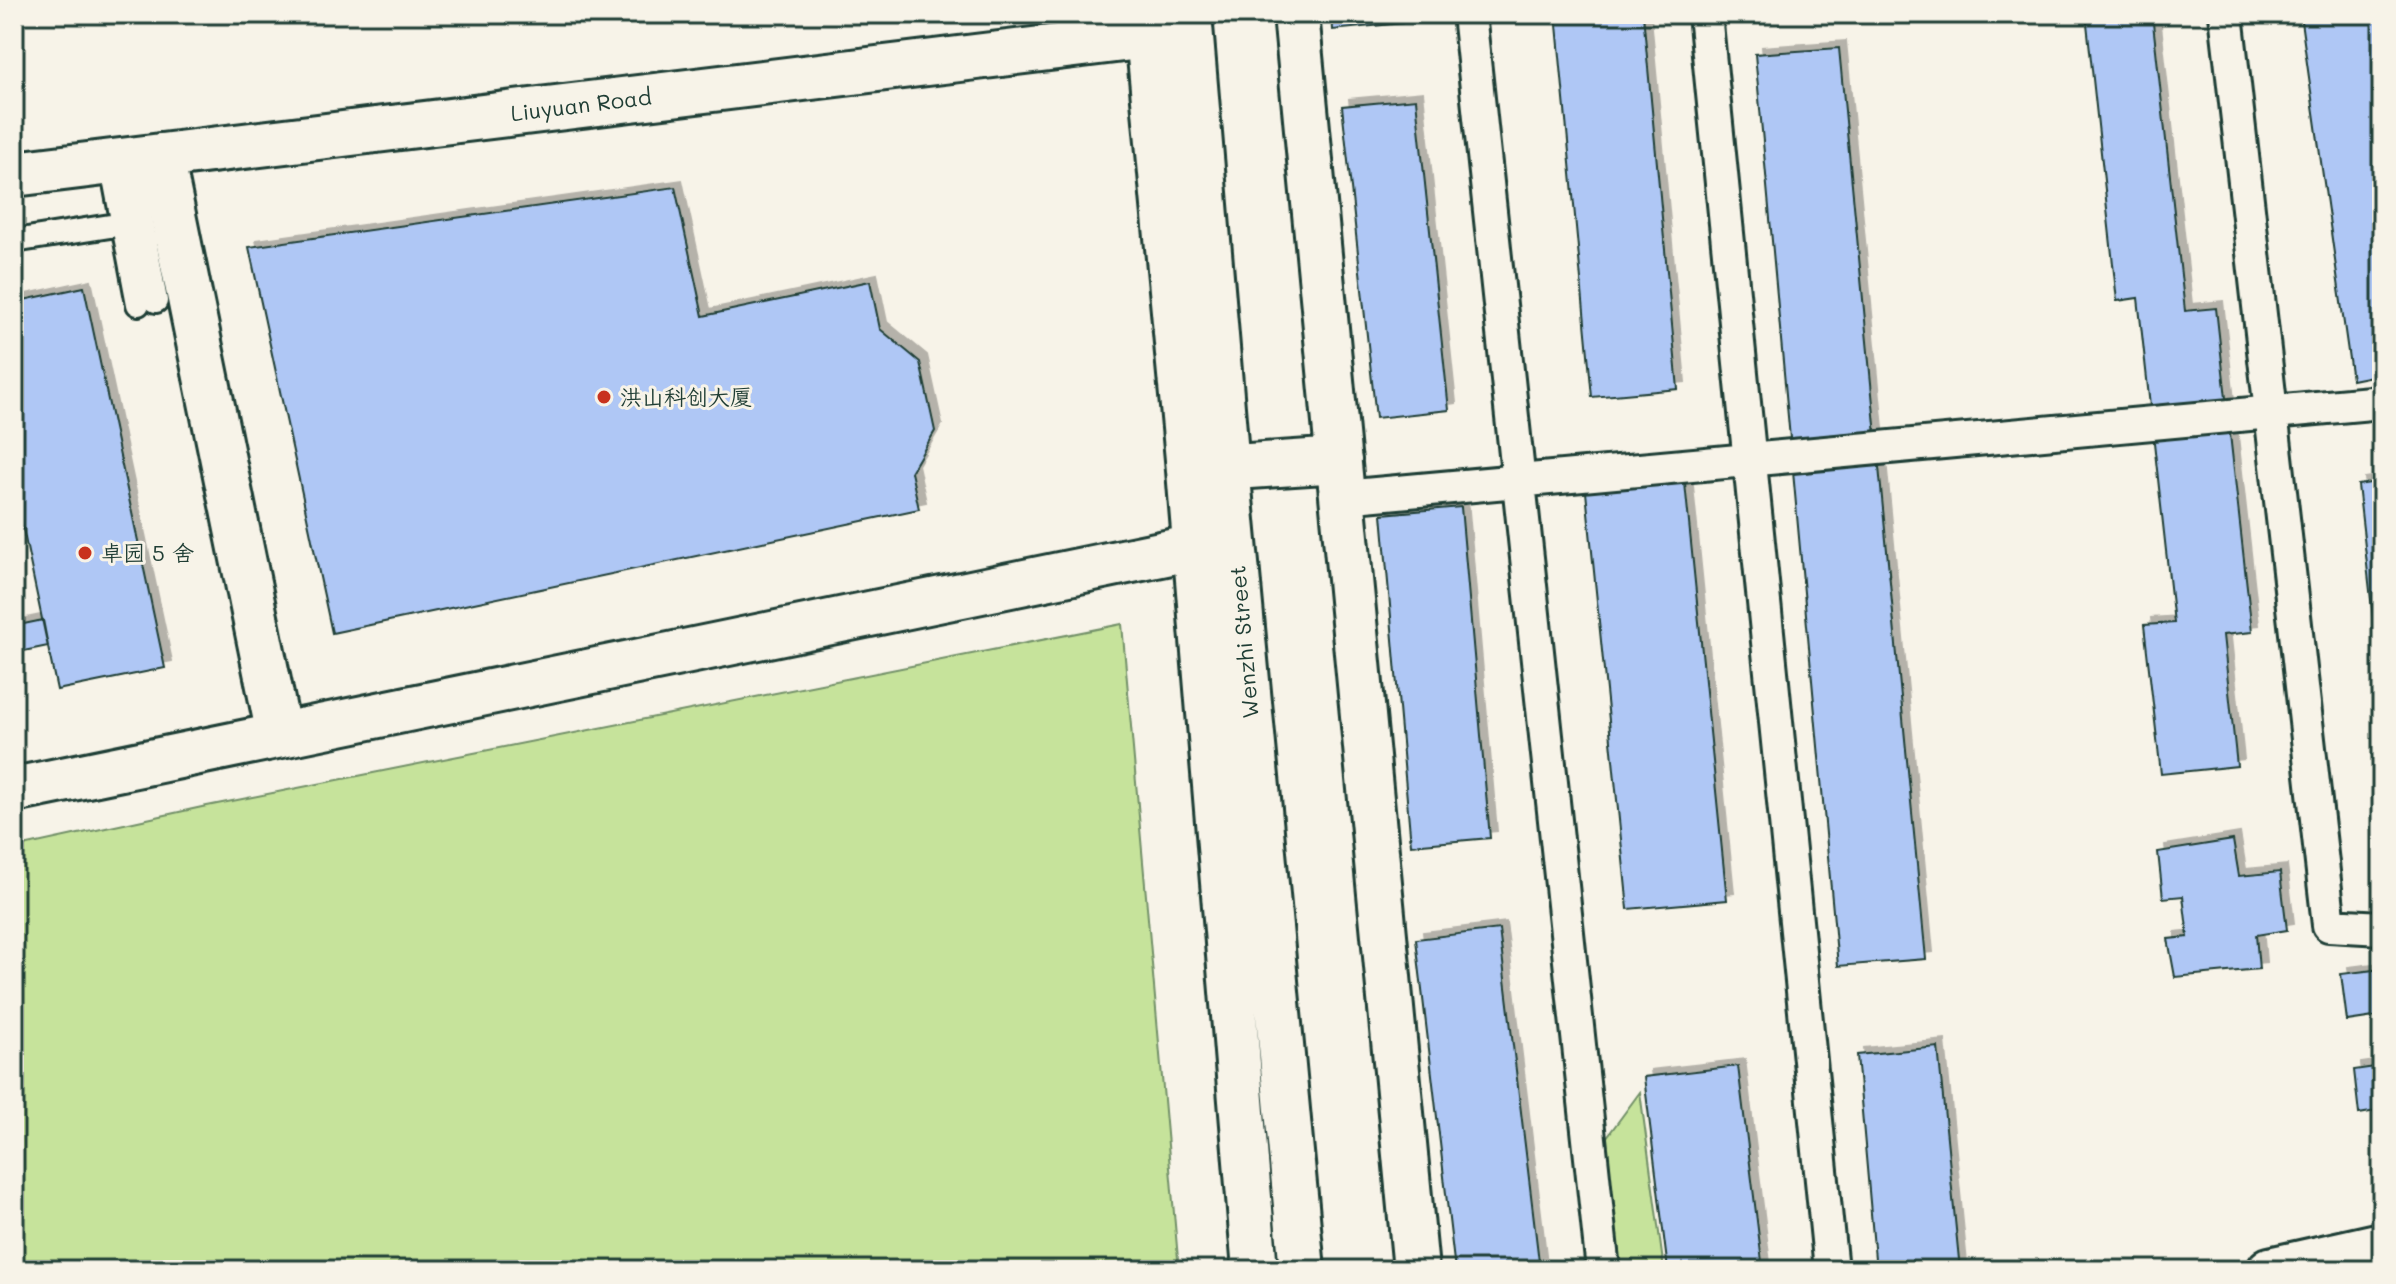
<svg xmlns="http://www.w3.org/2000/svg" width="2396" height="1284" font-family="Mali,'LXGW WenKai TC',sans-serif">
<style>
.green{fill:#c6e39b;stroke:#729068;stroke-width:2}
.building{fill:#afc7f5;stroke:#1f3d34;stroke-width:2;filter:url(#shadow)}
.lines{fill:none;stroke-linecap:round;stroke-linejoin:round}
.service-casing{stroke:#1f3d34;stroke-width:28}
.pedestrian-casing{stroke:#1f3d34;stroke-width:38}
.minor-casing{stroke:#1f3d34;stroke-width:50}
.tertiary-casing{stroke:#1f3d34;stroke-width:50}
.secondary-casing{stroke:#1f3d34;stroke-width:50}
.service{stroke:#f7f3e8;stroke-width:22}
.pedestrian{stroke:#f7f3e8;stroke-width:32}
.minor{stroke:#f7f3e8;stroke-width:44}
.tertiary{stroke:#f7f3e8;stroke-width:44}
.secondary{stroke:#f7f3e8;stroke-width:44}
.poi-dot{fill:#c8321e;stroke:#f7f3e8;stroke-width:3}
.labels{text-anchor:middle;stroke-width:6;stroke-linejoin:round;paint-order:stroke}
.street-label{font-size:22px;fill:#1f3d34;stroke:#f7f3e8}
.poi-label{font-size:22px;fill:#1f3d34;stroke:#f7f3e8;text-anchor:start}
</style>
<defs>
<filter id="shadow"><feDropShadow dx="7" dy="-7" stdDeviation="0" flood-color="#0004"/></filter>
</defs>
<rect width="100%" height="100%" fill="#f7f3e8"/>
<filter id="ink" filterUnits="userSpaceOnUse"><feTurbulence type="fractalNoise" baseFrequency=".0125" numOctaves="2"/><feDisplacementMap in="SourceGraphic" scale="16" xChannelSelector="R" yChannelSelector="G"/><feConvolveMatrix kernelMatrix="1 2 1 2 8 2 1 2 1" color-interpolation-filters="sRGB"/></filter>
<g filter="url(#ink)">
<path class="green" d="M1122 624 1179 1270H14V848L202 807Z
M1640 1092 1664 1270H1588L1576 1179Z"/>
<path class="building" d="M1332 14H1401L1402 23 1333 30Z
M1556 14H1643L1678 389 1592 397Z
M2086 14H2152L2185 311 2216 308 2252 632 2223 635 2237 766 2161 774 2144 625 2174 623 2138 298 2117 301Z
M2300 14H2382V374L2352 380Z
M1839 48 1926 959 1838 966 1755 54Z
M1416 99 1449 410 1376 418 1342 106Z
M675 187 703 316 870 281 880 329 920 362 935 431 911 472 919 509 332 633 249 247Z
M84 287 165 668 57 690 14 486V302Z
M2382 481V697L2358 485Z
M1685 483 1727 900 1628 909 1586 492Z
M1461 507 1490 838 1411 845 1382 514Z
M43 620 48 646 14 653V626Z
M2233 840 2239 876 2280 872 2287 930 2256 935 2259 969 2175 977 2168 939 2188 937 2183 896 2163 898 2158 852Z
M1499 929 1540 1270H1455L1416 939Z
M2382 969V1027L2381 1016 2347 1021 2341 974Z
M1938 1047 1960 1270H1876L1857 1055Z
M1738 1066 1763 1270H1668L1644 1077Z
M2382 1066V1110L2359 1114 2354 1070Z"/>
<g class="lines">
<g class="service-casing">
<path id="service" d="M130 160 156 301
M111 162 138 304
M14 241 123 224"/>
</g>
<g class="pedestrian-casing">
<path id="pedestrian" d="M1469 14 1603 1270
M1705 14 1831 1270
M2226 14 2329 925 2382 928
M1343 497 2382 402"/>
</g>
<g class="minor-casing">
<path id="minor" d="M1296 14 1416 1270
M161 156 279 735
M1191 470 1339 460
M14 790 1195 547
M2270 1270 2382 1245"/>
</g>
<g class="tertiary-casing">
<path id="tertiary" d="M14 174 1148 36"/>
</g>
<g class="secondary-casing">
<path id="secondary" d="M1146 14 1189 470 1255 1270
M1189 14 1227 467 1302 1270"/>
</g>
<use href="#service" class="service"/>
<use href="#pedestrian" class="pedestrian"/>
<use href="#minor" class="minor"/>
<use href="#tertiary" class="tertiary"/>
<use href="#secondary" class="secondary"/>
</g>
</g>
<g class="poi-dot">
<circle cx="604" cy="397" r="8"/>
<circle cx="85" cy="553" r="8"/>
</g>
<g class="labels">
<g class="street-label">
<text transform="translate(581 105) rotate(-7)" y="8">Liuyuan Road</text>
<text transform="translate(1244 642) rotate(-95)" y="8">Wenzhi Street</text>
</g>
<g class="poi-label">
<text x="620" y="405">洪山科创大厦</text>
<text x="101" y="561">卓园 5 舍</text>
</g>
</g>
<rect width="2396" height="1284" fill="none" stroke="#f7f3e8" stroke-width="48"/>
<rect x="24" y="24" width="2348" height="1236" fill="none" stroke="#1f3d34" stroke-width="3" filter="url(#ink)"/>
</svg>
